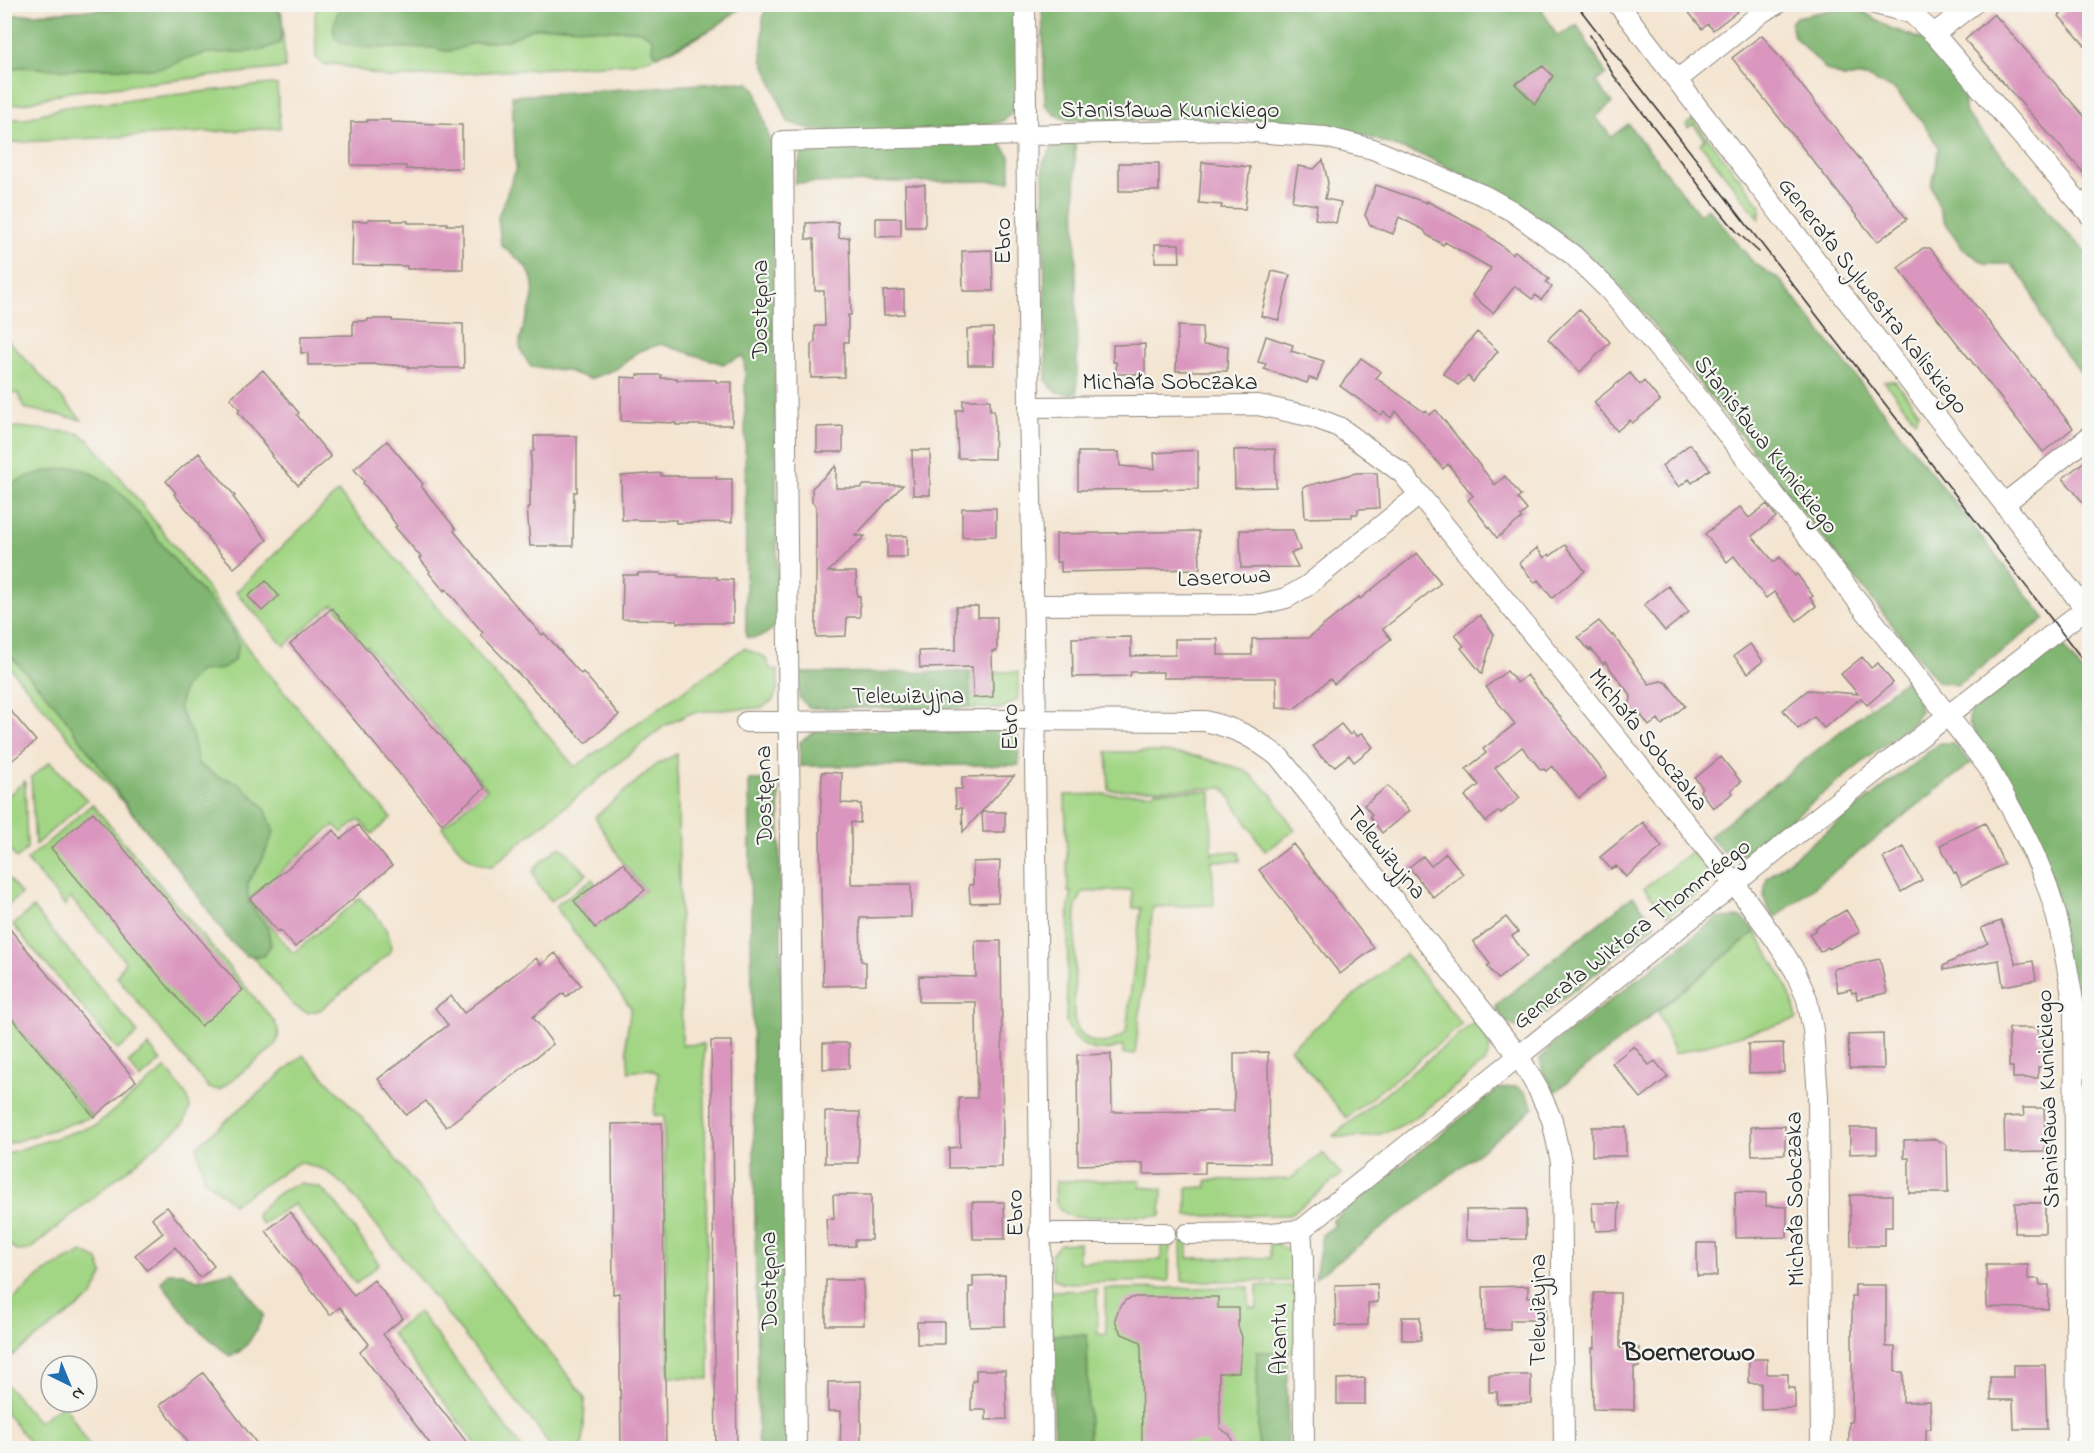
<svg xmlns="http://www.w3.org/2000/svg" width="2094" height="1453" font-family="'Indie Flower',sans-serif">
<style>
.green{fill:#a2d584;stroke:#668058;stroke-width:1.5;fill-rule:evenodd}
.forest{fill:#81b672;stroke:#56704e;stroke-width:1.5}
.building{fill:#da96be}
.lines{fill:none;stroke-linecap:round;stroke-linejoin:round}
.street-casing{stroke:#90887e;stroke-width:22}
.street{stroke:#fff;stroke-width:20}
.tram{stroke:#2b2b2b;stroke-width:1.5}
.labels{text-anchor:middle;stroke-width:4.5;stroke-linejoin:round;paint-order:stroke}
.street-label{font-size:24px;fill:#2b2b2b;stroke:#f6f6f2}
.quarter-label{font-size:27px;font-weight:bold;fill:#2b2b2b;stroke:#f6f6f2}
</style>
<rect width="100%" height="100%" fill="#f6f6f2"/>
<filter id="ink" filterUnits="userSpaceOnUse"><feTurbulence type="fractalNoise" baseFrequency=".0167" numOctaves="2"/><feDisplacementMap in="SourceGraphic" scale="12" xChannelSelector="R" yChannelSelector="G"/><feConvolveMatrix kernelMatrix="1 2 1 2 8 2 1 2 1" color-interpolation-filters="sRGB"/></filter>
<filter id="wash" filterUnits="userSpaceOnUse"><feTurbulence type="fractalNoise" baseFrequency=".008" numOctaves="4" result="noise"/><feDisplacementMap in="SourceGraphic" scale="24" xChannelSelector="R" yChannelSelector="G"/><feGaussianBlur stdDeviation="1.35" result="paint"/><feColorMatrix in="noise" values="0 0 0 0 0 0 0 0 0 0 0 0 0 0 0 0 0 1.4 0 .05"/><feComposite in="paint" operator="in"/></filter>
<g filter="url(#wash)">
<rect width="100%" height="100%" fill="#f4e5d1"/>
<path class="green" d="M166 5H276L282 14 285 68 68 92 26 103 5 106 4 16Z
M321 5H744C713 32 674 52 634 63L390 78 336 64 323 65 316 57 315 15 316 10Z
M271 84 277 85 280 128 5 143V119H25L64 107Z
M1693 119 1761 206 1759 219 1700 143 1705 139 1693 124 1688 128 1686 125Z
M5 337 82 420 24 408 18 393 5 394Z
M1884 381H1895L1919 412 1916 421Z
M17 427 78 433 89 440 124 482 207 588 249 650 391 818 372 834 359 820 342 833 334 825 249 899 293 953 360 898C373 913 395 931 390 953L320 1010 308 1013 294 1006 5 662 4 430Z
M338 492 575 767 744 648 765 657 770 669 778 670V688L773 700 761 708 714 710 691 713 664 726 492 866C468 865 457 845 442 827L487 789 462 759 450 768 439 755 451 745 367 646 356 655 347 643 357 633 333 604 284 646 236 592Z
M969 672H1018V699L1001 709 970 708Z
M1107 752H1163L1196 756 1245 770 1271 794 1295 830 1265 851 1224 788 1109 790Z
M677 754 682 1045 704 1044 709 1379 668 1377 664 1116 654 1115 658 1073 649 1069 629 1072 626 1037 631 1008 555 906 592 879 596 884 574 901 595 928 645 890 623 863 595 817 657 764Z
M50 762 87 800 35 845 31 777Z
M25 781 27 849 17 859 5 844V798Z
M1155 791H1211L1212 855 1214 852H1239L1240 861H1214L1212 860 1214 905 1153 907 1135 1054H1123V1045C1097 1056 1077 1050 1066 1021L1069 905 1072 892H1068L1065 795 1154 793ZM1132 890 1133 908H1141L1126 1032C1106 1050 1080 1045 1074 1018L1076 906 1083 892Z
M92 804 274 1021C280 1032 280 1036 274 1047L219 1090 209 1088 117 977 125 961 70 897 65 906 27 860Z
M559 847 566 851 587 874 551 901 537 883 533 872 537 865Z
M1691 852 1703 865 1705 879 1697 894 1668 916 1644 888Z
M7 877 21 894 5 908V879Z
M33 908 138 1033 118 1050 13 925Z
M1755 932C1772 960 1791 986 1797 1019L1674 1054 1658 1011Z
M1405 954 1462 1025 1346 1118 1290 1048Z
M5 1012 92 1117 5 1145V1108L7 1106 4 1103Z
M1476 1021C1486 1035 1496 1048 1484 1063 1455 1085 1422 1118 1389 1131 1372 1138 1350 1138 1333 1136Z
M149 1046 161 1061 140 1079 128 1063Z
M303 1055 366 1122 585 1397 583 1448H551L540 1431 347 1188 325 1170 299 1162 233 1204 204 1178 197 1146Z
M166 1068 188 1098 190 1108 184 1123 29 1250 17 1251 4 1240 5 1154 96 1125Z
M1323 1153 1341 1175 1292 1213 1287 1215 1187 1216V1188L1207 1187V1180L1290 1179Z
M1140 1180V1187L1162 1189 1161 1216 1073 1217C1053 1210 1055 1199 1056 1181Z
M301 1183 320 1188 335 1202 379 1264 356 1284 294 1204 262 1224 256 1215C270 1199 281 1189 301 1183Z
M1170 1240 1169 1281 1061 1283 1053 1278 1051 1255 1060 1244 1079 1243V1262L1161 1260V1241Z
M1188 1241V1258H1270V1241C1294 1249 1295 1258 1296 1281H1182L1181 1242Z
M82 1252 98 1260 103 1274 92 1297 5 1361V1307L43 1273Z
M1257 1286H1295V1352L1257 1353 1258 1448H1089L1087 1335H1051L1050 1291 1097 1290 1098 1334 1106 1335 1105 1289 1249 1287V1308H1257Z
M419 1312 522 1448H479L391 1333Z
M4 1382 38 1422 64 1404 91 1448H34L5 1412Z"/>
<path class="forest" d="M1539 4 1557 36 1577 25 1606 74 1596 82 1612 103 1596 117 1611 137 1628 124 1699 214 1708 208 1753 262 1781 281 2045 618 1958 685 1938 682 1647 317 1587 254 1518 203 1429 158 1345 129 1261 121 1070 120C1059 118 1051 114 1045 104L1042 5Z
M166 5H276C284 18 283 28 280 43L262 50 245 52 208 53 185 59 166 67 152 69 97 68 70 70 21 67 5 71V16Z
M339 5V4L744 5 714 28 657 56 652 49 653 40C641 26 627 31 611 30 586 29 562 25 537 28 526 30 518 37 507 40 497 43 487 41 476 43 467 44 460 50 450 51 443 52 439 49 432 48 413 45 350 54 337 39 328 29 339 16 339 5Z
M770 5H1021L1019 108 1001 122 971 127 870 132 813 130 788 122 762 59 763 15Z
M1840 8 1859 9 1890 28 1924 40 1940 57 1960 74 1966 114 2035 193 2062 228 2089 255V382L2052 338 2041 316 2030 288 2011 264H1986L1963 249 1944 221 1931 185 1936 169 1938 146 1924 124 1894 89 1867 77H1843L1827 70 1794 37 1791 23 1796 17Z
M734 82 750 83 756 91 772 149 778 624C768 633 761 640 746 637L745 369 743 356 723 364 661 344 639 351 616 369 590 379 564 370 531 367C526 359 519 351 520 342 523 316 543 296 528 270 522 261 509 252 501 245L498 217 516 169 512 96Z
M1000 143 1010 156V181L794 183 801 155 809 146Z
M1075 143 1077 393C1064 395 1053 394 1046 380L1043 163 1052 148Z
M76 467C92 472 103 478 116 489 138 509 153 534 172 557 194 586 225 612 239 645L234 660 223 669 200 671 184 687 179 708 193 738 198 764 217 776 239 783 265 808 274 832 262 860 248 883V902L268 929 271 945 263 956H246L228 939 184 876 130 810 58 708 5 650V488C30 473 48 470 76 467Z
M2059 641 2089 681V1448H2085L2079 1002 1995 763 1969 723V714L1983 698Z
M969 672 970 708H810L799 698V673Z
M1905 680 1918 696 1920 712 1912 723 1748 853 1736 857 1721 850 1709 836Z
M1001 728 1018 735 1019 765 800 766V742L816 731Z
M1940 743H1953L1971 763 1775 918C1763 902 1762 898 1767 878Z
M749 780H767L779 791 788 1448H758Z
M1633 896 1656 925 1531 1024 1518 1028 1506 1022 1495 1006Z
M1742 917 1755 932 1555 1092 1543 1072 1540 1059 1551 1046 1717 918Z
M1516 1086 1525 1092 1534 1108 1418 1201 1315 1278 1322 1235 1335 1225 1332 1221 1498 1089Z
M233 1271 264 1315C256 1329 247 1353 229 1356L193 1324 161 1282 168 1273H183L197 1280Z
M1051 1335H1087L1089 1448H1055Z
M1257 1352H1287L1288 1448H1258Z"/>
<g id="blocks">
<path class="building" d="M1682 4H1747L1713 30 1708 24 1702 29Z
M2072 4H2078L2090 17V51L2059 16Z
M1994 14 2090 123V180L1965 40Z
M1762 35 1907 219 1877 242 1732 58Z
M1543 66 1553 76 1535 104 1515 84Z
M367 120H390L391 122 462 125V168L406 169V166L351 165V122H367Z
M1323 160 1328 183 1325 199 1341 202 1336 223 1315 219 1317 205 1292 201 1298 166 1314 169Z
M1202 162 1250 167 1245 209 1221 208 1222 205 1199 203Z
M1119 163H1159V191H1119Z
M905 185H925V227H906Z
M1376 185 1427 203V201L1481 230 1512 254 1515 251 1549 279 1546 282 1552 287 1541 300 1536 295 1532 299 1515 286 1493 313 1472 295 1491 268 1445 242 1443 245 1427 235 1424 230 1399 217 1393 234 1370 225 1365 215Z
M876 218H901V236L876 237Z
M368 219H392V221H408V223H447V225H463V269H407V266L352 265 353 221H368Z
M838 222 839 238 849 237 851 315H848V342H844V377L811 378V345L815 341V326H825L824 291H815L814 239H806V223Z
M1155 244H1179L1180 262H1155Z
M1923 248H1930L2073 428 2043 452 1898 268Z
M992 250 993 291H963L962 251Z
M1272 271 1290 275 1279 320 1261 316Z
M904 290V314L884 315 883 291Z
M1579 309 1610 342 1580 372 1548 339Z
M368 319H392V321L463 324 464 368H408V366L375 364 308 365V353H301V336L353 335V321H368Z
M1178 326 1202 327 1203 345 1228 346 1227 371H1176Z
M993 328 994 365H968L967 329Z
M1477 332 1498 351 1473 382 1468 376 1458 385 1443 373Z
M1266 336 1293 345 1291 351 1324 361 1317 380 1309 378 1307 383 1264 369 1266 364 1258 362Z
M1145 344V374H1116V362H1113V345Z
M1361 358 1381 372 1376 378 1424 412 1426 411 1429 415 1436 410 1495 485 1505 476 1521 496 1517 498 1527 510 1520 516 1522 518 1497 538 1468 500 1473 496 1448 464 1443 469 1396 411 1391 418 1384 412 1381 415 1340 386Z
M263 370 299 413 297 415 331 457 298 485 271 456 272 455 262 442 263 441 238 412 240 410 230 398Z
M1630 373 1640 385 1644 381 1660 401 1639 418 1632 423 1630 420 1617 431 1594 402Z
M637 375H661V378H677V380H716V382H732V425H676V423L621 421V377L637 378Z
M963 400H990V410H994L995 425 994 459 958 458 956 410H963Z
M843 426V452H817V427Z
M534 436H577V492H574L573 546H530L527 507H530V490H531V452L534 451Z
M387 441 423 484 421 486 456 529 454 531 499 586 542 635 544 633 581 674 583 672 619 715 586 743 481 635 483 633 446 589 444 591 429 573 430 571 419 558 421 557 395 527 397 526 387 512 363 483 364 481 354 469Z
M1690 444 1710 469 1692 483 1689 479 1679 487 1662 466Z
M1275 449 1276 487 1235 488 1234 450Z
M912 450H930V495H913Z
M1198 450V489L1078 490V452H1119L1120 466 1155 469 1154 453Z
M199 453 235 496 233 497 267 540 234 568 207 539 208 537 198 525 199 524 174 494 176 493 166 481Z
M2090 457V511L2063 478Z
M836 466V488H861L864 485H903L855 536H865L828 572H856L857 596H860V617H847L846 636 816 637V506L812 502V488Z
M661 473V476H678V477H716V479H732V522L676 523V520H622L621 476Z
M1356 473H1377L1379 508 1358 509V514H1352V517L1305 518 1303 487Z
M1767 504 1776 517 1752 536 1774 562 1780 557 1795 576 1797 574 1813 596 1810 598 1816 606 1797 621 1774 592 1766 598 1734 556 1727 562 1705 534 1740 507 1749 518Z
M962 508H996V536L962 537Z
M1240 530H1293L1300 550 1291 553 1298 567 1241 568Z
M1199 531 1200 569 1061 572V562H1056V534Z
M887 536H907V557H887Z
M1565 545 1585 571 1552 598 1538 580 1535 583 1519 563 1537 548 1544 558 1549 554 1550 556Z
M1417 553 1441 583 1383 629 1391 639 1334 684 1330 679 1294 709 1277 708 1276 678H1163V672H1131L1130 676 1073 677 1072 638 1131 637V656L1175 655V639H1218V655H1252V639L1308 638 1359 597 1360 599Z
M638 573H661V575H678V577H717V579L733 580V623H677V620L622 619 623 575H638Z
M266 581 279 596 262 611 248 596Z
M1668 586 1689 612 1665 631 1644 605Z
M978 606V617H997V651H992L993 697 973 698 972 667 920 668 919 651 956 650V607Z
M332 608 485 788 442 824 290 644Z
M1480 615 1494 634 1482 674 1461 648 1464 646 1455 635Z
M1599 621 1612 636 1613 635 1649 684 1661 681 1667 683 1685 706 1662 725 1658 719 1649 726 1641 715 1629 712 1631 696 1605 662 1603 664 1591 649 1589 650 1578 637Z
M1750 644 1763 661 1748 673 1734 656Z
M1862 657 1871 668 1878 663 1893 683 1867 705 1861 698 1824 728 1814 717 1798 729 1783 710 1808 690 1858 694 1841 674Z
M1507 671 1517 683 1527 675 1607 776 1579 798 1552 766 1546 771 1544 769 1541 770 1522 747 1495 768 1520 798 1501 813 1499 811 1486 822 1465 796 1479 785 1466 769 1486 753 1483 749 1515 724 1486 687Z
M4 703 36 741 4 767Z
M1341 724 1350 735 1353 732 1357 737 1362 733 1373 747 1354 762 1349 755 1335 766 1322 758 1313 746Z
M1721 757 1741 782 1731 790 1733 793 1713 808 1700 791 1702 787 1695 778Z
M822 772 842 773 841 803 861 804 860 823 851 822V884H911V917L860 918 861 961 866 962V985L823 986 820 835Z
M1014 776 963 832 962 808H956L955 789H962V777Z
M1388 786 1409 811 1382 833 1370 817 1372 815 1364 805Z
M93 812 243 990 201 1026 51 848Z
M982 812H1005V832H983Z
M1643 822 1662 847 1626 877 1616 866 1611 869 1600 857Z
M1985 823 2004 864 1962 885 1956 872 1954 873 1940 845Z
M358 825 392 866 295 947 280 930 278 932 250 899 334 830 341 839Z
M1293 844 1374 948 1340 974 1259 870Z
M1904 847 1922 880 1901 892 1883 858Z
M1446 853 1463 874 1434 898 1409 867 1423 856 1431 866Z
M1000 861 998 902 970 903 969 885H973V862Z
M623 863 645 890 595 928 574 901Z
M1846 910 1860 932 1829 949 1828 947 1820 952 1809 934 1816 930 1815 928Z
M1506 917 1518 932 1512 936 1527 956 1498 979 1487 966 1490 964 1473 942Z
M2001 921 2016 964 2033 961 2036 980 2003 986 1999 960 1944 970 1943 966 1988 943 1981 928Z
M4 922 136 1081 94 1117 4 1009Z
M975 941H1001L1003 1138H1002V1167L949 1168V1148L960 1147 959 1098H977L976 1002H919V976L976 977Z
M555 953 581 985 566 997 564 993 533 1017 553 1044 446 1127 426 1101 406 1115 378 1079 448 1025 435 1008 451 996 464 1013 536 958 541 965Z
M1880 959 1887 993 1857 999 1856 992 1852 993 1851 989 1838 992 1833 969Z
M2009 1028H2038V1039L2042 1040V1067H2038V1078H2013V1067H2009Z
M1883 1034 1884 1069 1849 1068 1848 1035Z
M711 1041H732L737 1449H716Z
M823 1043H849V1068L823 1069Z
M1783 1043 1784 1072 1749 1073 1748 1044Z
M1634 1046 1649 1065 1655 1061 1668 1077 1641 1098 1612 1063Z
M1268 1052 1269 1163 1205 1162V1173L1155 1174H1143V1163L1078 1165 1077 1055 1111 1054 1112 1112 1234 1111V1053Z
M2023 1108H2044L2045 1128H2050V1146H2045V1152L2005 1153 2004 1117 2024 1116Z
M825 1112H860L858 1163H825Z
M662 1123 666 1449H621L619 1293 613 1294 612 1124Z
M1785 1126V1154L1752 1155 1751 1127Z
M1592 1127H1626V1156H1592Z
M1850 1128H1877V1153L1850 1154Z
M1936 1139 1947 1145 1948 1193H1909V1158H1904V1140Z
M1735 1192 1766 1193V1206L1787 1207V1237L1736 1238Z
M833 1195H871V1240H855V1246L828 1247 826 1219H834Z
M1850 1195H1892V1227H1885V1246H1851Z
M972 1202H1004L1005 1239H973Z
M1592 1203H1619L1618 1230 1596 1231 1595 1221H1593Z
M2015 1203H2045V1233H2015Z
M167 1207 214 1266 200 1278 175 1247 147 1270 135 1255 163 1233 152 1218Z
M1526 1209V1239L1466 1240V1210Z
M290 1212 354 1296 374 1280 403 1318 383 1334 472 1449H434L360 1352 369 1344 340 1307 330 1315 266 1231Z
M1697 1243H1716L1717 1276H1697Z
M1986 1265H2028V1279H2039L2040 1285H2049L2048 1309 1987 1307Z
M1005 1275V1326L970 1327 969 1287H973V1276Z
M826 1280H863L864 1325H826Z
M1377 1284 1378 1302 1368 1303V1325L1336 1326 1335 1285Z
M1855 1285H1886V1347H1895V1372H1903V1402L1930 1401 1931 1429H1926V1449L1849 1447V1422H1852V1297H1855Z
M1528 1286V1297L1546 1296V1320H1510V1330H1484L1483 1287Z
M1594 1293H1620V1348H1639V1367H1634V1410L1593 1409 1592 1348H1595Z
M1135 1297H1218V1308H1238V1326L1242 1337 1239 1372 1219 1373 1220 1428 1230 1435 1235 1449H1209L1206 1442 1142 1443 1141 1342 1122 1334 1117 1326 1115 1319 1120 1306 1126 1300Z
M1402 1317H1420L1421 1340H1402Z
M917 1322H944V1344H917Z
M1749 1359H1767V1374H1788V1388H1795V1408L1761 1409V1383H1749Z
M2014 1365H2045L2047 1429H2014L2013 1400H1991L1990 1377H2014Z
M976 1370H1005L1007 1419 986 1420V1410H971L972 1381H976Z
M203 1373 261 1449H193L160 1405Z
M1489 1375H1531V1403L1497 1404V1392H1489Z
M1365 1378V1404H1337V1379Z
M861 1381V1449H840L841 1411H828V1382Z"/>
</g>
</g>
<g filter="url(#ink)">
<use href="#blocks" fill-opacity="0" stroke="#90887e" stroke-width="1.5"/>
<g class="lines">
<g class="street-casing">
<path id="street" d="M1025 4 1029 407 1036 720 1035 758 1043 1448
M1618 4 2090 615
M1875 4 1911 13 1934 34 1973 4
M1934 34 2090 215
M1677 80 1764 11 1777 4
M1029 407 1258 405 1313 417 1339 427 1402 473 1735 884 1777 942 1795 971 1807 999 1813 1030 1818 1096 1821 1448
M2004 504 2090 436
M1033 605 1261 604 1286 598 1307 586 1419 495
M746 722 999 720 1205 721C1238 729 1253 737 1280 758L1518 1055 1538 1089 1552 1120 1561 1162 1564 1448
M1301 1230 1303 1258 1304 1448
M1039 1233H1165
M1187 1234 1271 1233 1301 1230 1838 801 2085 609
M796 1448 783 141 1226 130 1325 137 1373 149 1485 196 1512 211 1573 255 1609 290 1682 377 1988 767C2008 803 2028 837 2043 875 2060 916 2066 962 2074 1006L2077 1448"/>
</g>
<use href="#street" class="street"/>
<path class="tram" d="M1576 4 2090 669
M1590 35 1614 76 1709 198 1737 232 1759 252"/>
</g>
</g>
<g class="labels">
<g class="street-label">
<text x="1170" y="117">Stanisława Kunickiego</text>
<text transform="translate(1002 241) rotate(-90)" y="8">Ebro</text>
<text transform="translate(1874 295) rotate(52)" y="8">Generała Sylwestra Kaliskiego</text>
<text transform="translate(759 309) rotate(-90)" y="8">Dostępna</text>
<text x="1170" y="389">Michała Sobczaka</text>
<text transform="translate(1767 444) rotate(52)" y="8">Stanisława Kunickiego</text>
<text transform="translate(1224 576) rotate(-3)" y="8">Laserowa</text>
<text x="908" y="703">Telewizyjna</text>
<text transform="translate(1009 727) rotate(-90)" y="8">Ebro</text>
<text transform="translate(1649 739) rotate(51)" y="8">Michała Sobczaka</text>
<text transform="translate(763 795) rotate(-91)" y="8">Dostępna</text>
<text transform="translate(1387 852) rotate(51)" y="8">Telewizyjna</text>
<text transform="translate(1631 933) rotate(-38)" y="8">Generała Wiktora Thomméego</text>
<text transform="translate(2047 1099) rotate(-92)" y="8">Stanisława Kunickiego</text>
<text transform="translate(1794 1199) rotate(-91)" y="8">Michała Sobczaka</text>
<text transform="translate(1014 1213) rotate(-91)" y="8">Ebro</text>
<text transform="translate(768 1281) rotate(-91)" y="8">Dostępna</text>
<text transform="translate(1537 1310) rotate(-90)" y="8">Telewizyjna</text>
<text transform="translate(1278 1339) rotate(-90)" y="8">Akantu</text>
</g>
<g class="quarter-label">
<text x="1689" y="1360">Boernerowo</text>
</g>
</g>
<rect width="2094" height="1453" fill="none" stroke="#f6f6f2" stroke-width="24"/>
<g transform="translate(69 1384) rotate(137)"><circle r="28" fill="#f6f6f2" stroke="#a5a5a2" stroke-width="1.5"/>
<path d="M0-4.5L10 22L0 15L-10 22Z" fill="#1f6fb2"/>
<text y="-9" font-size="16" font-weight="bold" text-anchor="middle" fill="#2b2b2b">N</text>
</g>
</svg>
